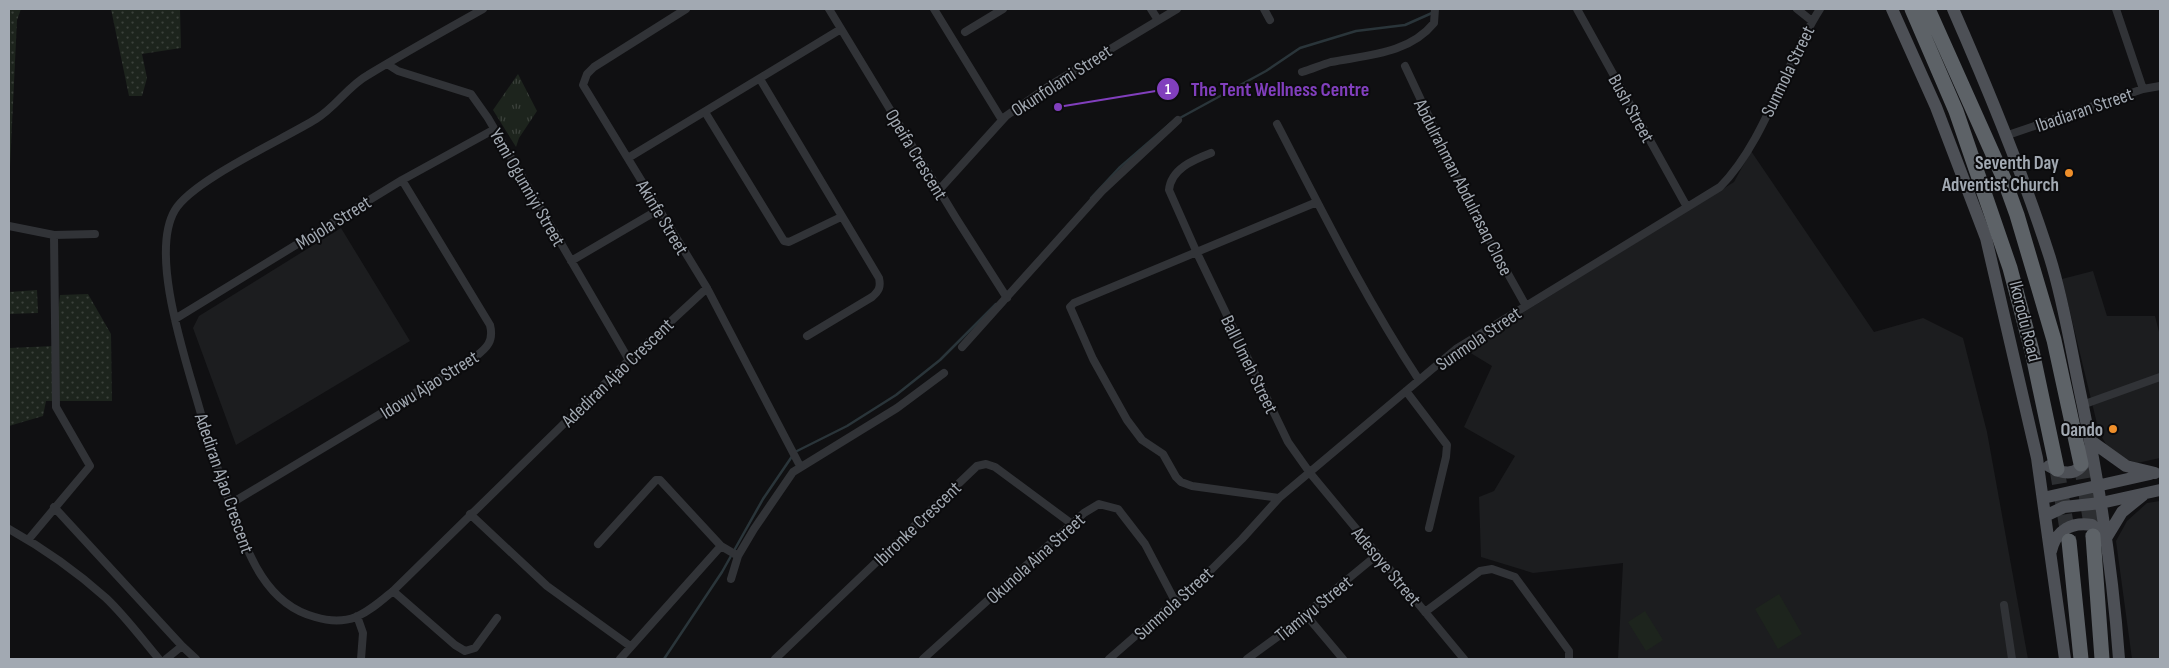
<svg xmlns="http://www.w3.org/2000/svg" width="2169" height="668" font-family="'Sofia Sans Condensed',sans-serif">
<style>
.built{fill:#1c1d1f}
.grass{fill:url(#grass-dots)}
.park{fill:url(#park-tufts)}
.pitch{fill:#1d241d}
.lines{fill:none;stroke-linecap:round;stroke-linejoin:round}
.stream{stroke:#2a353a;stroke-width:2.5}
.highway-tunnel{stroke:#2d2f32;stroke-width:15;stroke-dasharray:15 8;stroke-linecap:butt}
.street{stroke:#313337;stroke-width:8}
.primary{stroke:#4d5056;stroke-width:12}
.highway{stroke:#5d6267;stroke-width:15}
.poi-dot{fill:#ef8f2b;stroke:#0b0b0d;stroke-width:2}
.labels{text-anchor:middle;stroke-width:4;stroke-linejoin:round;paint-order:stroke}
.street-label{font-size:19px;fill:#a2a9b2;stroke:#0b0b0d}
.poi-label{font-size:19px;font-weight:bold;fill:#a2a9b2;stroke:#0b0b0d;text-anchor:end}
.leader{fill:none;stroke:#813fbd;stroke-width:2}
.callout-dot{fill:#813fbd;stroke:#0b0b0d;stroke-width:2}
.mark-label{font-size:15px;text-anchor:middle;font-weight:bold;fill:#fff}
.callout-label{font-size:20px;text-anchor:middle;font-weight:bold;fill:#813fbd;stroke:#0b0b0d;stroke-width:4;stroke-linejoin:round;paint-order:stroke}
</style>
<defs>
<pattern id="grass-dots" width="8" height="8" patternUnits="userSpaceOnUse" patternTransform="scale(1.25)"><rect width="8" height="8" fill="#1d241d"/><path d="M2 2h.1M6 6h.1" fill="none" stroke="#3b413b" stroke-width="1.8" stroke-linecap="round"/></pattern>
<pattern id="park-tufts" width="24" height="20" patternUnits="userSpaceOnUse" patternTransform="scale(1.25)"><rect width="24" height="20" fill="#1d241d"/><path d="M3 7l-1-3M5 7V3M7 7l1-3M15 17l-1-3M17 17v-4M19 17l1-3" fill="none" stroke="#3b413b"/></pattern>
</defs>
<rect width="100%" height="100%" fill="#101012"/>
<path class="built" d="M1751 151 1874 332 1923 318 1963 338 1987 432 2028 659H1618L1623 563 1533 573 1481 557 1479 497 1494 491 1515 456 1464 427 1492 366 1464 349 1734 182Z
M341 228 410 341 236 445 193 328 199 316Z
M2093 271 2107 316H2155L2160 336V458L2137 463 2125 459 2107 446 2099 432 2062 279Z
M2160 501V659H2132L2116 541 2127 521 2147 503Z"/>
<path class="grass" d="M9 9H21L17 20 9 188Z
M111 9H180L181 48 142 54 147 78 142 96H129Z
M37 290 38 313 9 314V292Z
M88 294 111 334 112 401H46L43 416 9 426V348L54 346 60 295Z"/>
<path class="park" d="M518 74 537 111 519 138 516 147 493 110Z"/>
<path class="pitch" d="M1779 594 1802 634 1778 649 1755 609Z
M1645 611 1663 640 1646 651 1628 622Z"/>
<g class="lines">
<path class="stream" d="M1178 119 1266 71 1300 48 1356 31 1405 25 1432 13
M1091 198 1119 168 1171 123
M664 659 722 572 763 499 795 452 847 426 896 395 940 360 996 304"/>
<path class="highway-tunnel" d="M2081 464 2093 536
M2057 469 2069 541"/>
<path class="street" d="M483 9C444 31 406 52 368 75 348 86 336 107 316 119 282 140 193 180 175 210 148 255 188 366 201 414 209 444 219 473 229 501 246 547 262 603 315 617 328 621 343 622 356 617 370 611 381 601 393 591L629 360 707 288
M686 9 594 67 587 74 583 85 707 288 800 466
M829 9 956 218 1007 298
M934 9 1002 120
M1151 9 1158 20
M1264 9 1270 20
M1577 9 1687 207
M1797 9 1812 21
M2116 9 2143 89
M965 32 1003 9
M387 64 398 71 471 94 488 118 629 360
M1405 66 1474 213 1526 306
M1302 72C1312 69 1321 65 1331 62 1367 55 1409 54 1434 23L1435 9
M760 79 879 278C881 287 879 291 872 297L807 336
M705 112 784 241 789 242 841 217
M1277 124C1322 211 1365 298 1419 380
M2008 135 2143 89 2160 86
M1211 153C1193 160 1171 169 1169 190L1197 253 1288 442 1310 473 1464 659
M628 158 841 29
M939 190 1006 116 1049 86 1177 9
M9 226 54 235 95 234
M571 261 658 210
M175 319 402 180 493 130
M962 347 1102 191 1178 120
M1406 391 1447 445 1446 457 1429 528
M2082 405 2160 377
M1279 498 1192 486 1181 482 1176 477 1163 454 1142 440 1127 420 1093 359 1070 307 1074 303 1317 202
M230 504 475 357C487 348 494 341 490 325L402 180
M54 507 182 646
M470 514 547 586 630 646
M9 529C43 548 77 572 106 598 125 616 142 639 159 659
M28 540 90 466 56 407 54 235
M598 544 656 480H660L721 546
M731 579 738 556 754 529 793 472 897 408 944 373
M393 591 455 645 465 651 475 648 497 618
M2004 605 2012 659
M1425 612 1480 571 1492 569 1515 577 1569 651V659
M1306 615 1343 659
M357 616 363 633 361 659
M166 659 182 646 196 659
M620 659 721 546 738 556
M775 659 977 466 986 464 995 467 1072 524
M923 659 1084 513 1099 504 1118 509 1145 544 1175 601
M1109 659 1212 569 1242 539 1279 498 1456 349 1720 187C1765 142 1785 63 1820 9
M1247 659 1280 635 1377 555"/>
<path class="primary" d="M1892 9 1936 107 1986 238 2037 458 2065 659
M1953 9C1989 91 2023 173 2050 258 2065 306 2072 356 2083 406 2100 489 2113 574 2119 659
M2049 466C2075 482 2088 466 2091 441L2126 466 2155 473
M2043 498 2150 474
M2045 516 2064 507 2101 503 2160 490
M2105 540 2122 512 2143 495
M2051 551C2056 530 2072 522 2092 525L2105 540"/>
<path class="highway" d="M1912 9 1956 111 2010 268 2032 351 2057 469
M1928 9 2004 179 2017 215 2054 340 2081 464
M2093 536 2102 659
M2069 541 2081 659"/>
</g>
<g class="poi-dot">
<circle cx="2069" cy="173" r="5"/>
<circle cx="2113" cy="429" r="5"/>
</g>
<g class="labels">
<g class="street-label">
<text transform="translate(1787 71) rotate(-64)" y="7">Sunmola Street</text>
<text transform="translate(1061 80) rotate(-33)" y="7">Okunfolami Street</text>
<text transform="translate(1632 108) rotate(61)" y="7">Bush Street</text>
<text transform="translate(2084 109) rotate(-19)" y="7">Ibadiaran Street</text>
<text transform="translate(917 154) rotate(59)" y="7">Opeifa Crescent</text>
<text transform="translate(528 187) rotate(60)" y="7">Yemi Ogunniyi Street</text>
<text transform="translate(1464 187) rotate(63)" y="7">Abdulrahman Abdulrasaq Close</text>
<text transform="translate(663 217) rotate(59)" y="7">Akinfe Street</text>
<text transform="translate(333 222) rotate(-32)" y="7">Mojola Street</text>
<text transform="translate(2026 321) rotate(76)" y="7">Ikorodu Road</text>
<text transform="translate(1478 338) rotate(-34)" y="7">Sunmola Street</text>
<text transform="translate(1250 364) rotate(64)" y="7">Ball Umeh Street</text>
<text transform="translate(617 372) rotate(-44)" y="7">Adediran Ajao Crescent</text>
<text transform="translate(429 384) rotate(-32)" y="7">Idowu Ajao Street</text>
<text transform="translate(225 483) rotate(71)" y="7">Adediran Ajao Crescent</text>
<text transform="translate(917 523) rotate(-44)" y="7">Ibironke Crescent</text>
<text transform="translate(1035 558) rotate(-42)" y="7">Okunola Aina Street</text>
<text transform="translate(1387 566) rotate(50)" y="7">Adesoye Street</text>
<text transform="translate(1173 603) rotate(-42)" y="7">Sunmola Street</text>
<text transform="translate(1313 608) rotate(-39)" y="7">Tiamiyu Street</text>
</g>
<g class="poi-label">
<text x="2059" y="169">Seventh Day<tspan x="2059" dy="22">Adventist Church</tspan></text>
<text x="2103" y="436">Oando</text>
</g>
</g>
<path class="leader" d="M1058 107L1168 89"/>
<g class="callout-dot">
<circle cx="1058" cy="107" r="5"/>
<circle cx="1168" cy="89" r="12"/>
</g>
<g class="mark-label">
<text x="1168" y="94">1</text>
</g>
<g class="callout-label">
<text x="1280" y="96">The Tent Wellness Centre</text>
</g>
<rect width="2169" height="668" fill="none" stroke="#a2a9b2" stroke-width="20"/>
</svg>
